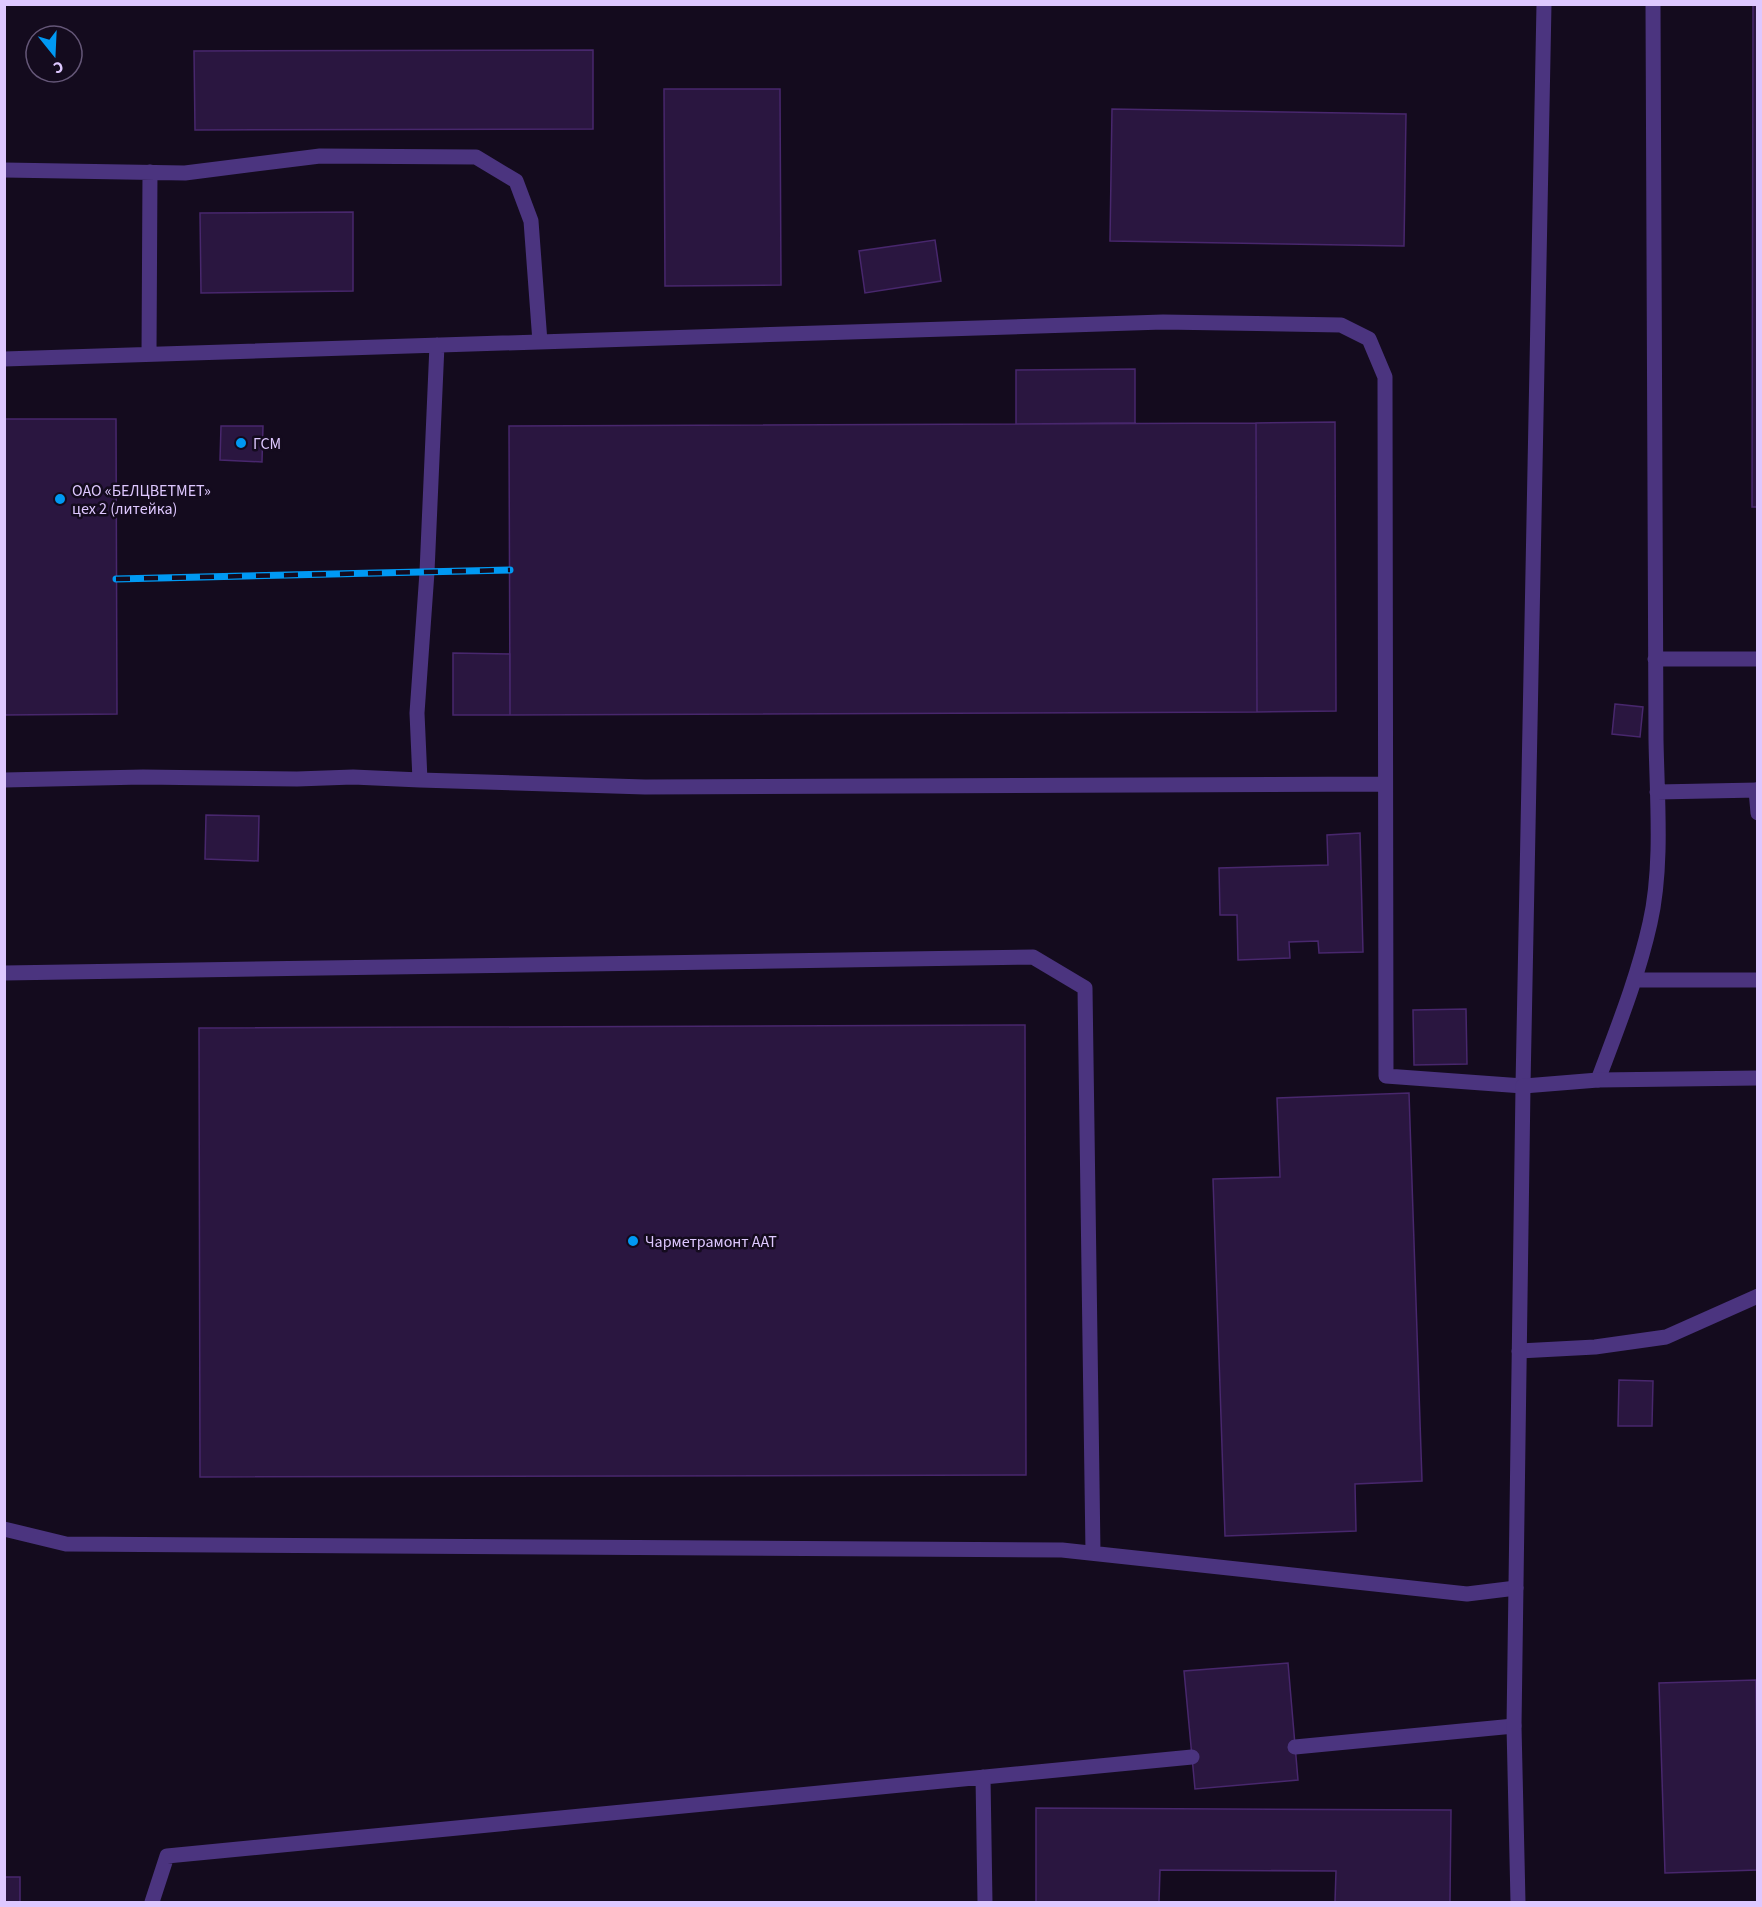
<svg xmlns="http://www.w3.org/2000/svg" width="1762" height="1907" font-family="'Source Sans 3',sans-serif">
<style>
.building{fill:#2a1640;stroke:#48276d;stroke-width:1.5}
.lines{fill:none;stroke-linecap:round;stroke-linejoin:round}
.lane{stroke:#4b347f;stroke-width:15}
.street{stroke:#4b347f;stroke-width:15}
.rail-casing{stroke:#0099f3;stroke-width:7}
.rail{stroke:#140b1e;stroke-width:4.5;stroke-dasharray:14;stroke-linecap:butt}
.poi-dot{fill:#0099f3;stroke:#140b1e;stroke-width:2}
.labels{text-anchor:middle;stroke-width:5;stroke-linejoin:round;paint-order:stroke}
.poi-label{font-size:16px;fill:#dec8ff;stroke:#140b1e;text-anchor:start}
</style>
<rect width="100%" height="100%" fill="#140b1e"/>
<path class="building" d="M1753 4H1758V507H1752Z
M593 50V129L195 130 194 51Z
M664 89H780L781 285 665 286Z
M1112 109 1406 114 1404 246 1110 241Z
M353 212V291L201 293 200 213Z
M935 240 941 281 865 293 859 251Z
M1135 369V423L1016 424V370Z
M4 419H116L117 714 4 715Z
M1335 422 1336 711 1257 712 1256 423Z
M1256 423 1257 712 510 715 509 426Z
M221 426H263L262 462 220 460Z
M453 653 510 654V715H453Z
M1615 704 1643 707 1640 737 1612 734Z
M206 815 259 816 258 861 205 859Z
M1360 833 1363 952 1319 953 1318 941 1289 942 1290 958 1238 960 1237 915H1220L1219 868 1328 865 1327 835Z
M1466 1009 1467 1064 1414 1065 1413 1010Z
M1025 1025 1026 1475 200 1477 199 1028Z
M1409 1093 1422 1481 1355 1484 1356 1531 1225 1536 1213 1179 1280 1177 1277 1098Z
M1619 1380 1653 1381 1652 1426H1618Z
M1288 1663 1298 1780 1195 1789 1184 1671Z
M1756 1680 1758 1870 1665 1873 1659 1683Z
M1036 1808 1451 1810 1450 1902H1335L1336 1871 1160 1870 1159 1902H1036Z
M4 1877H20V1902H4Z"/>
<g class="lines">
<path class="lane" d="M4 170 185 173 320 156 476 157 516 181 531 221 540 342
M149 354 150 172
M4 359 1163 322 1341 325 1369 339 1385 377 1386 1076 1523 1086 1544 4
M1655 659H1758
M4 780 143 777 297 779 353 777 420 780 417 713 427 572 437 345
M420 780 645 787 1385 784
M1756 790 1758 813
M1657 792 1758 790
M4 973 1033 957 1085 988 1093 1553
M1634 980H1758
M1598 1080C1617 1029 1638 977 1650 923 1663 866 1657 798 1656 740L1653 4
M1519 1351 1595 1347 1666 1337 1758 1296
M4 1529 66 1544 1062 1550 1467 1594 1516 1588
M1295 1747 1514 1726
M983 1777 985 1902
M152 1902 167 1856 1192 1757"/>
<path class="street" d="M1518 1902 1514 1726 1523 1086 1598 1080 1758 1078"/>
<g class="rail-casing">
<path id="rail" d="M116 579 510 570"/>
</g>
<use href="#rail" class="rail"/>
</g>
<g class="poi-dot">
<circle cx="241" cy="443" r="6"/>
<circle cx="60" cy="499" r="6"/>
<circle cx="633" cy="1241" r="6"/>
</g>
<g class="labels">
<g class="poi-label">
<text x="253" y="449">ГСМ</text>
<text x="72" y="496">ОАО «БЕЛЦВЕТМЕТ»<tspan x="72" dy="18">цех 2 (литейка)</tspan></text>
<text x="645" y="1247">Чарметрамонт ААТ</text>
</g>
</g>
<rect width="1762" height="1907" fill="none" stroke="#dec8ff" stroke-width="12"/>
<g transform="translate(54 54) rotate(162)"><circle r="28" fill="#140b1e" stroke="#655778" stroke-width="1.5"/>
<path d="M0-4.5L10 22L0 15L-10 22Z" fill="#0099f3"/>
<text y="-9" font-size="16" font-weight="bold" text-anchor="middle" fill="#dec8ff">С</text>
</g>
</svg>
